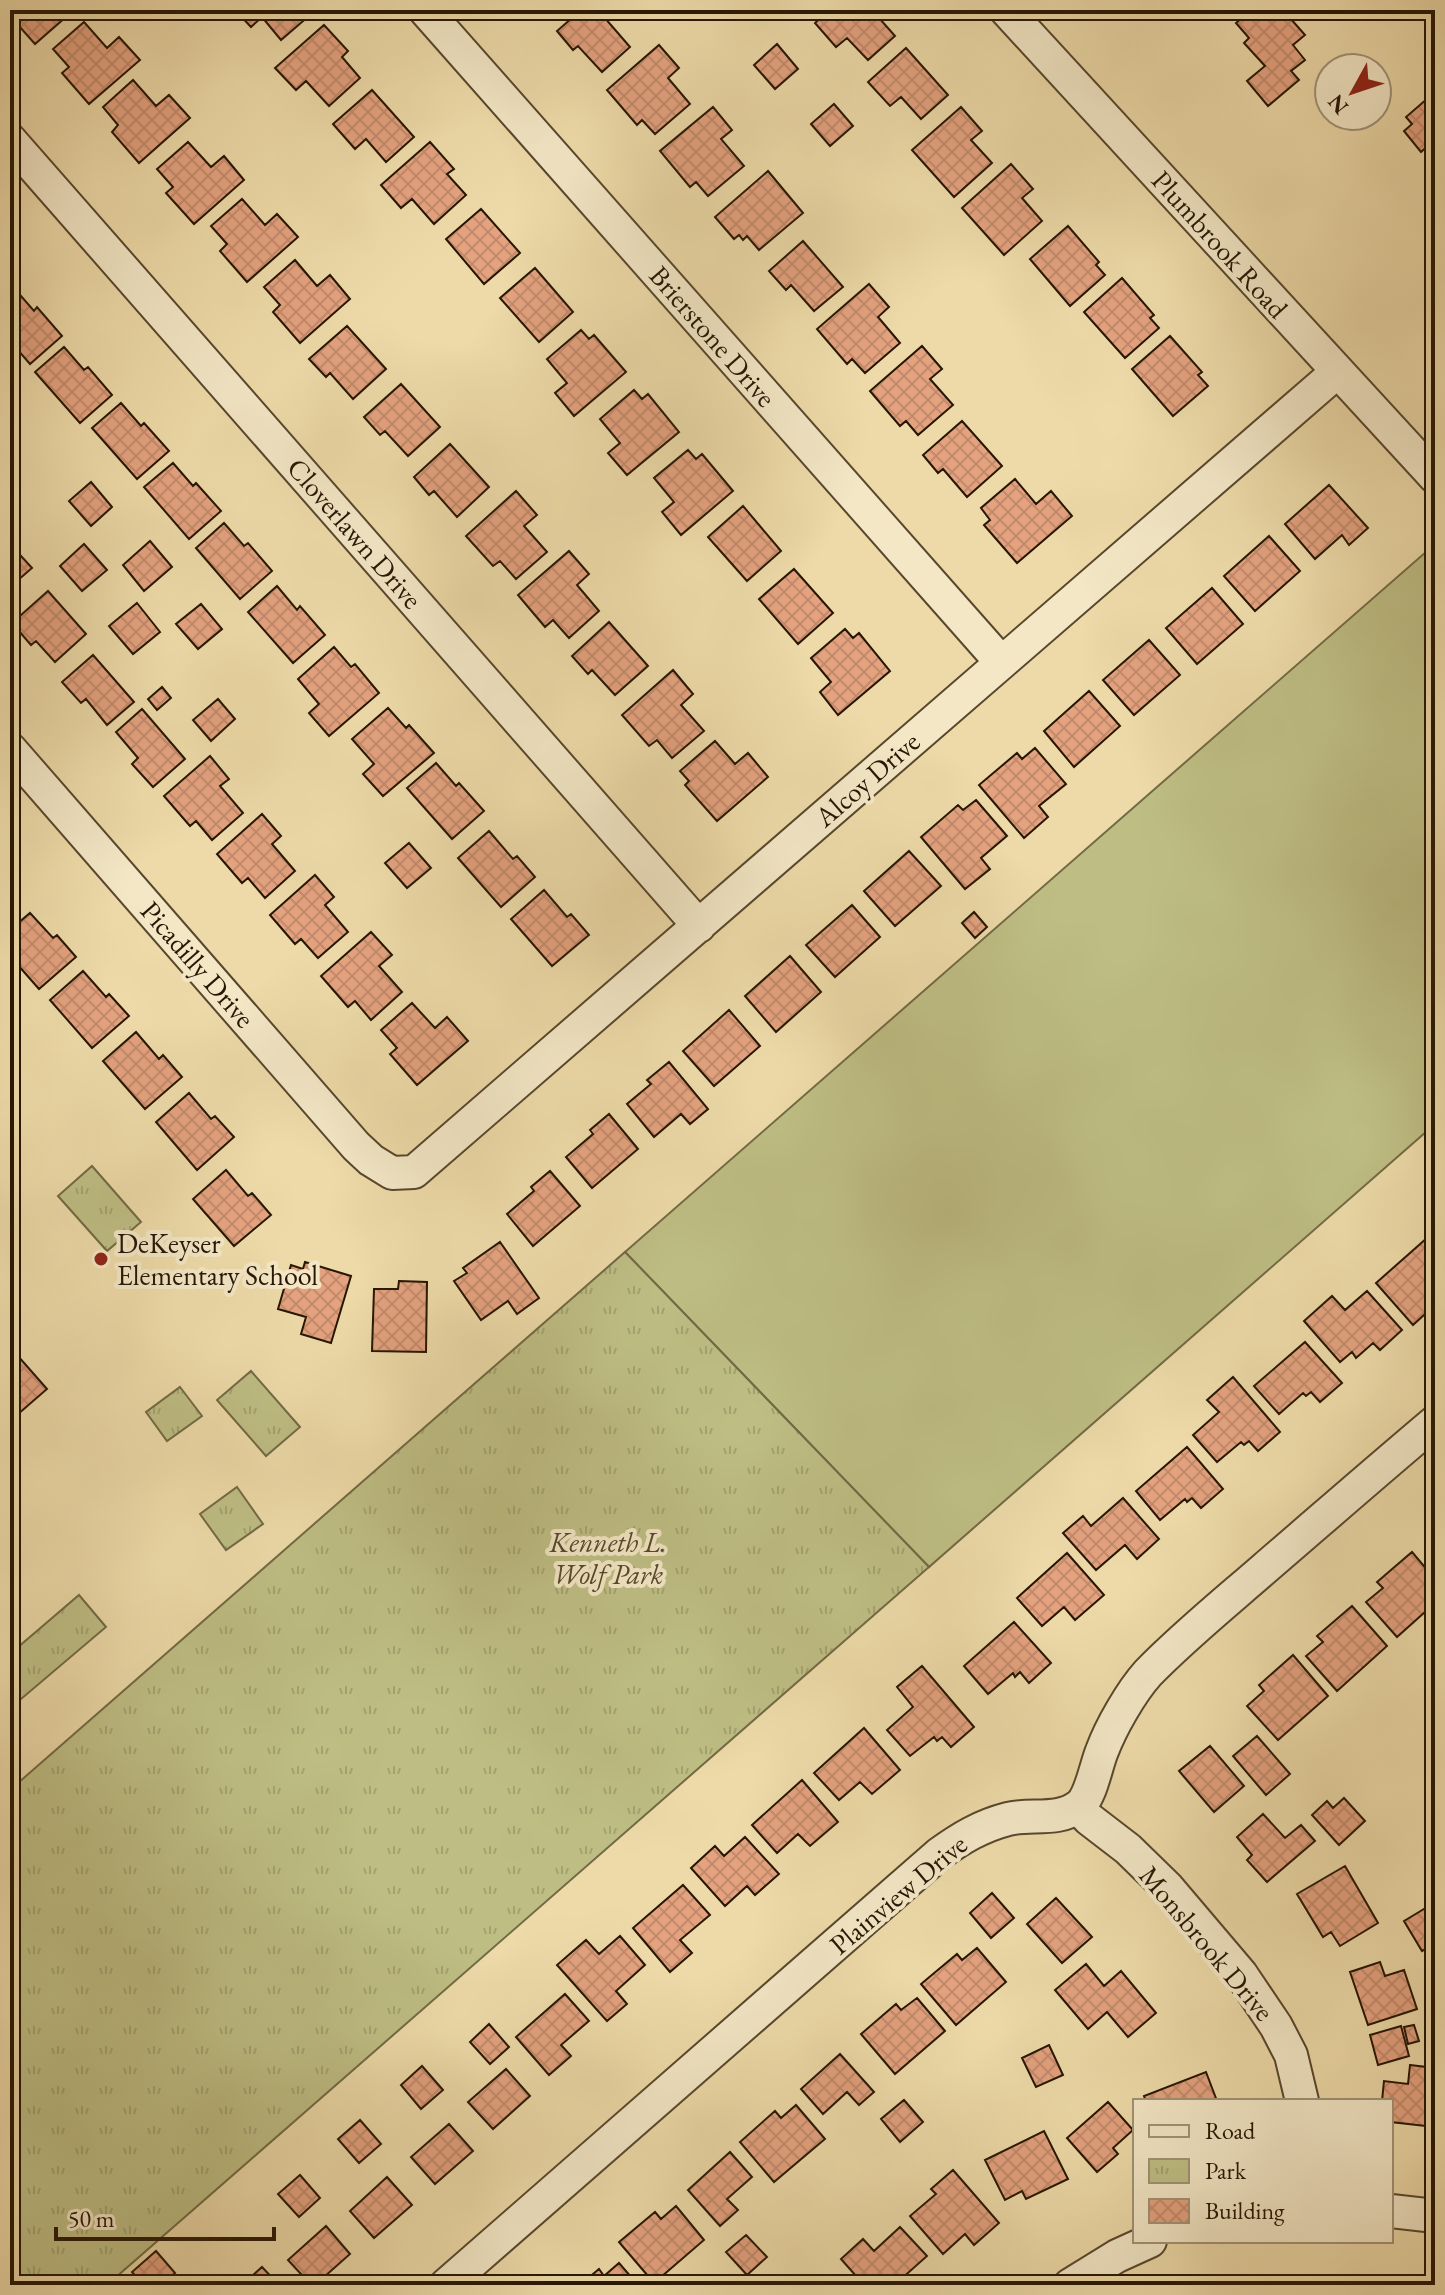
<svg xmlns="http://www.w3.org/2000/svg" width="1445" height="2295" font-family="'EB Garamond',serif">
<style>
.grass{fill:#bebe84;stroke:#726a44;stroke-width:2}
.park{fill:url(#park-tufts);stroke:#726a44;stroke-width:2}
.building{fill:url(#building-cross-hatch);stroke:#261604;stroke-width:2}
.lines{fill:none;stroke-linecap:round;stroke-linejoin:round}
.minor-casing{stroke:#58472d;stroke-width:36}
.minor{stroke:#f3e7c6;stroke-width:32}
.poi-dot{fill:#8f2418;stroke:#f3e7c6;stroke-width:3}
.labels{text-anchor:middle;stroke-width:8;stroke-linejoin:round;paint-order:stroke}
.street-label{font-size:28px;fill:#261604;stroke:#f3e7c6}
.poi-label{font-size:28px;fill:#261604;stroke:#f3e7c6;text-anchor:start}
.park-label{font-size:28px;font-style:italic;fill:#54482a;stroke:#f3e7c6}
</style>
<defs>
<pattern id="park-tufts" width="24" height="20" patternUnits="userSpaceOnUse" patternTransform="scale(2)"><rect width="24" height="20" fill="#bebe84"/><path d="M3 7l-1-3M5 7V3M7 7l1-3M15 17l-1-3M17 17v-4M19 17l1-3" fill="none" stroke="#a3a370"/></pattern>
<pattern id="building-cross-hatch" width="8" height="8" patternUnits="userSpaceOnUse" patternTransform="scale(2)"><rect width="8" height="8" fill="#e4a27f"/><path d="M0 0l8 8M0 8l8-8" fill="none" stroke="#c38b6c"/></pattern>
</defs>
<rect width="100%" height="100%" fill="#eddaa8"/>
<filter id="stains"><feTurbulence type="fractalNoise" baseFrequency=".0025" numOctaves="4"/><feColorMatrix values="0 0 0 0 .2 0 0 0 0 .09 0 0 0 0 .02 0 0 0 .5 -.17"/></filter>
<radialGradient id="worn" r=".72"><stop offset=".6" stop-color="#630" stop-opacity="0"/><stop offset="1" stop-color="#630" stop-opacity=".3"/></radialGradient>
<path class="grass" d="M1427 551 1435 559V1124L929 1567 625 1252Z"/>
<path class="park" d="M92 1166 141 1222 107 1251 58 1196Z
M625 1252 929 1567 107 2285H10V1790Z
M251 1371 300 1427 266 1456 217 1400Z
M180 1387 202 1416 167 1441 146 1412Z
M237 1487 263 1524 226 1550 200 1514Z
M79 1595 106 1627 14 1705 10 1701V1654Z"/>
<path class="building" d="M74 10 35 44 10 16 11 10Z
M235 10H304L309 16 281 40 262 17 251 27Z
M581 10H598L630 47 602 72 578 46 573 50 557 31Z
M829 10H872L895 36 868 60 847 38 836 47 815 23Z
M1251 10H1283L1305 35 1293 45 1305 60 1291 71 1299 80 1268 106 1247 81 1265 66 1244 43 1249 38 1236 23Z
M84 22 107 48 119 37 140 60 89 104 62 73 69 67 53 49Z
M324 25 348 51 342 57 360 78 329 106 306 81 296 90 275 68Z
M777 44 798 69 775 89 754 65Z
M659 45 679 68 668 78 690 104 655 134 642 120 637 125 607 90Z
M906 48 948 95 921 119 901 97 890 106 868 82Z
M133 80 156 106 169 95 190 118 139 163 112 132 118 125 103 107Z
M372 90 414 137 386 162 366 139 355 149 333 124Z
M1435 92V150L1430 144 1421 152 1404 131 1412 124 1406 117Z
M834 104 853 126 830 146 811 124Z
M713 107 732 130 721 139 744 166 708 196 696 182 690 187 660 151Z
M961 107 982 131 971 140 992 163 954 197 912 150Z
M188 142 211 167 224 156 244 180 194 224 166 193 173 187 157 169Z
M430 142 454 169 447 174 466 195 434 224 412 199 401 208 381 185Z
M1011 164 1033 189 1022 198 1042 221 1004 255 962 208Z
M768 171 803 213 759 250 747 236 743 240 739 235 734 239 715 217Z
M242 199 265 225 277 214 298 237 247 282 220 251 227 244 211 226Z
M481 209 520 253 484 284 446 239Z
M1068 226 1099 262 1096 265 1105 275 1070 306 1030 259Z
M803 241 843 287 814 311 791 285 786 290 769 271Z
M295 260 317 286 330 275 350 299 300 343 273 312 280 305 264 287Z
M535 268 573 312 539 342 500 298Z
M1122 278 1154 315 1150 318 1159 328 1125 358 1084 312Z
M869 284 889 307 878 317 900 343 865 373 852 359 847 364 817 329Z
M14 288 34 311 37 307 62 336 30 364 10 341V291Z
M347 326 386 369 353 399 330 373 326 377 309 359Z
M581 330 589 339 594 335 626 372 574 416 555 393 567 383 547 359Z
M1170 336 1202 372 1198 375 1208 386 1173 416 1132 369Z
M922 346 942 369 930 379 953 405 918 435 906 421 900 426 870 391Z
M64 347 84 370 88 367 112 395 80 423 35 372Z
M401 384 440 427 408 456 385 431 380 435 364 417Z
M634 390 642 399 648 394 679 432 627 475 608 453 620 443 600 419Z
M121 403 141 426 144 423 169 451 137 479 92 428Z
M962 421 1002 466 967 497 943 469 938 473 923 455Z
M450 444 489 487 457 517 434 491 429 495 414 477Z
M688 450 696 459 702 454 733 491 681 535 662 512 674 502 654 478Z
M173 463 193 486 196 483 221 511 189 539 144 487Z
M1015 479 1036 504 1051 491 1072 516 1017 563 984 525 990 520 981 508Z
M91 482 112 507 91 526 69 501Z
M1329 485 1368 528 1349 545 1342 535 1315 559 1285 524Z
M516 491 537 515 524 526 547 552 516 579 500 561 493 566 466 536Z
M743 506 781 551 747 581 708 537Z
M224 523 244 546 248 543 272 571 240 599 196 548Z
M1269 536 1300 571 1255 611 1224 576Z
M150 541 172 567 144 591 123 565Z
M10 544 32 568 10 587Z
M84 544 107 570 82 591 60 566Z
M569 551 589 574 577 585 599 611 569 638 553 620 545 627 518 595Z
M794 569 833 613 798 644 759 599Z
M277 586 297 610 300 606 325 635 293 663 248 612Z
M1212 588 1243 624 1197 664 1166 628Z
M48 591 86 634 55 662 36 641 31 645 12 623Z
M137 603 160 632 133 654 109 626Z
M201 604 222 629 198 649 176 624Z
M609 622 648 666 615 695 592 670 588 674 572 656Z
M845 629 853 638 859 633 890 671 838 715 820 692 831 682 811 658Z
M1149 640 1180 675 1134 715 1103 680Z
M334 647 351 667 355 664 379 693 329 736 309 713 319 704 298 679Z
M93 655 134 702 107 725 86 699 81 703 62 682Z
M673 670 693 694 681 705 704 731 672 758 657 740 649 746 622 715Z
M162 687 171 698 157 710 148 699Z
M1089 691 1120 726 1074 767 1044 731Z
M218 699 235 719 211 741 193 720Z
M388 708 406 728 409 725 434 753 383 796 363 774 374 764 352 739Z
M142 709 185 759 153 787 132 764 138 758 116 732Z
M715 741 735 764 748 753 768 777 717 821 685 785 689 781 680 771Z
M1035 748 1066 784 1039 806 1048 817 1024 838 979 785 1017 753 1022 759Z
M210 756 229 779 220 786 243 813 212 840 196 821 190 826 164 796Z
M436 763 456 786 459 783 484 811 452 839 407 788Z
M976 800 1007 836 981 858 990 869 965 889 921 837 958 805 963 810Z
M262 814 281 836 272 844 295 871 265 898 248 878 242 883 217 854Z
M489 831 513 859 517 856 535 877 501 907 458 858Z
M409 843 431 868 407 888 385 863Z
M909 851 941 886 895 926 864 891Z
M315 875 334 897 325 905 348 932 318 958 301 939 295 944 270 915Z
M544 890 567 917 571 914 589 935 552 966 511 919Z
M852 905 880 937 835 977 806 945Z
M974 912 987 927 975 938 962 923Z
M30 913 53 938 57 935 76 957 39 989 10 956V930Z
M371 932 392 955 379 966 402 992 371 1020 355 1001 348 1007 321 976Z
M790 956 821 992 776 1032 745 996Z
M83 971 106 997 109 994 129 1016 92 1048 50 1000Z
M412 1003 435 1028 447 1017 468 1041 417 1085 390 1054 397 1048 381 1030Z
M729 1010 760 1046 714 1086 683 1051Z
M136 1032 159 1059 163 1055 182 1077 145 1109 103 1061Z
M669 1062 708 1109 690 1124 681 1114 654 1137 627 1104 651 1084 647 1080Z
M189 1093 211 1119 215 1116 234 1137 197 1170 156 1122Z
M609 1114 638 1149 592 1188 566 1157 593 1134 590 1130Z
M226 1170 248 1196 252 1193 271 1215 234 1246 193 1199Z
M550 1171 580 1206 533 1246 507 1214 534 1191 531 1187Z
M1427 1238 1435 1247V1282L1428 1288 1430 1291 1426 1295 1435 1305 1413 1325 1376 1283Z
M500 1242 539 1298 517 1314 508 1301 481 1320 454 1281 467 1273 463 1268Z
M305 1262 351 1276 331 1343 301 1334 306 1317 278 1309 291 1265 303 1269Z
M399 1281 427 1282 426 1352 372 1351 374 1289H398Z
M1367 1291 1402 1330 1380 1350 1373 1343 1356 1358 1352 1352 1340 1362 1304 1321 1332 1296 1345 1310Z
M1305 1342 1342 1383 1320 1402 1311 1392 1306 1396 1303 1393 1279 1414 1254 1386Z
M10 1347 47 1389 10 1421Z
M1233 1377 1280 1432 1258 1451 1249 1441 1244 1445 1241 1442 1217 1462 1193 1435 1219 1412 1207 1400Z
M1187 1447 1223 1489 1201 1508 1192 1498 1187 1502 1185 1499 1160 1520 1136 1491Z
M1123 1498 1159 1539 1137 1559 1125 1545 1096 1570 1063 1533 1083 1516 1091 1526Z
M1412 1552 1435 1579V1603L1397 1637 1366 1602 1383 1588 1377 1582Z
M1067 1553 1104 1595 1075 1620 1064 1607 1042 1626 1017 1598Z
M1352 1606 1387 1646 1337 1691 1306 1656 1323 1642 1317 1636Z
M1014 1622 1051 1663 1029 1683 1020 1672 1015 1677 1013 1673 988 1694 964 1666Z
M1293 1655 1328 1696 1278 1740 1247 1706 1264 1691 1259 1685Z
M922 1666 974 1727 951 1747 942 1737 937 1741 934 1737 910 1756 887 1730 913 1707 897 1687Z
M864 1728 900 1770 872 1794 860 1782 839 1800 814 1773Z
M1257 1736 1290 1774 1266 1795 1233 1756Z
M1210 1746 1244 1786 1214 1812 1179 1771Z
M802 1780 838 1822 810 1846 798 1834 777 1853 752 1825Z
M1344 1798 1365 1821 1339 1845 1312 1815 1327 1801 1333 1808Z
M1263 1814 1285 1838 1301 1825 1315 1841 1267 1882 1247 1860 1252 1855 1237 1837Z
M745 1837 779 1874 755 1895 747 1886 725 1906 691 1868 715 1846 724 1856Z
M1345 1866 1378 1923 1340 1946 1331 1932 1323 1937 1297 1894Z
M683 1885 710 1915 680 1940 692 1953 670 1972 633 1928Z
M992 1893 1014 1918 991 1938 970 1913Z
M1056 1898 1092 1937 1062 1963 1027 1924Z
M1434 1903 1435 1943 1422 1951 1404 1921Z
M620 1936 645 1965 616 1991 627 2004 607 2021 557 1965 586 1940 599 1954Z
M977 1948 1006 1982 956 2025 921 1984 957 1954 962 1960Z
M1380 1962 1385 1976 1404 1970 1417 2009 1368 2025 1350 1972Z
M1086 1964 1104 1986 1121 1971 1156 2013 1128 2037 1107 2012 1088 2029 1055 1990Z
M565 1994 589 2021 561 2045 571 2056 549 2075 516 2037Z
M917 1998 945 2031 895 2074 861 2034 896 2004 901 2010Z
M489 2024 509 2047 490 2064 470 2042Z
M1414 2025 1419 2041 1408 2044 1404 2027Z
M1401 2026 1409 2056 1378 2065 1370 2035Z
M1049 2045 1063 2075 1036 2087 1022 2058Z
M840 2054 874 2092 859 2105 847 2092 823 2114 801 2089Z
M1410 2065 1435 2068 1434 2127 1391 2122V2101H1382L1384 2081 1408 2084Z
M422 2066 443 2090 421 2109 401 2085Z
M506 2069 530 2096 493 2129 468 2102Z
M1206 2072 1217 2101H1146L1144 2096Z
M904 2100 923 2122 900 2142 881 2119Z
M1108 2102 1133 2130 1113 2148 1118 2154 1097 2172 1067 2138Z
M796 2105 825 2139 774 2182 740 2142 775 2111 781 2118Z
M360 2120 381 2144 359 2163 338 2139Z
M449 2124 473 2151 435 2184 411 2157Z
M1044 2131 1068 2179 1026 2199 1022 2191 1005 2200 985 2160Z
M730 2152 752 2177 727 2199 738 2210 720 2226 688 2190Z
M953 2170 999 2223 974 2245 965 2234 943 2254 910 2216 936 2194 931 2189Z
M300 2175 320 2198 299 2217 278 2194Z
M387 2177 412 2205 374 2238 350 2211Z
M676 2206 704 2240 654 2283 619 2242 655 2212 661 2219Z
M326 2226 350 2254 315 2285H311L288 2260Z
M900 2227 927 2256 900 2280 905 2285H864L841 2259 863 2239 874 2251Z
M746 2235 767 2257 747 2275 726 2252Z
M156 2251 175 2273 161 2285H143L132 2272Z
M619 2263 638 2285H580L599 2269 604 2276Z
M262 2267 279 2285H242Z"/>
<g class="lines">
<g class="minor-casing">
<path id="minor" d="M425 10 1001 662
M1006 10 1435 477
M10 140 699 926
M10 749 356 1146 371 1160 392 1173 414 1172 1337 372
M1078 1807 1089 1819 1128 1849 1168 1888 1241 1974 1276 2026 1291 2055 1302 2101
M1391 2211 1435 2216
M446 2285 939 1854C961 1838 981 1826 1008 1819 1031 1813 1058 1822 1079 1806 1091 1797 1096 1765 1102 1751 1111 1727 1131 1692 1148 1673 1184 1636 1226 1602 1265 1568 1322 1519 1378 1470 1435 1422
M1070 2285 1117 2256 1150 2241"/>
</g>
<use href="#minor" class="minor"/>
</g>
<circle class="poi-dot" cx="101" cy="1259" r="8"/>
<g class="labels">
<g class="street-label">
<text transform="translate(1220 244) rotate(48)" y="10">Plumbrook Road</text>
<text transform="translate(713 336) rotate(49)" y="10">Brierstone Drive</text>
<text transform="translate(355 533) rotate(49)" y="10">Cloverlawn Drive</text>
<text transform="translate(867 779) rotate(-41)" y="10">Alcoy Drive</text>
<text transform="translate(198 964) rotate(49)" y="10">Picadilly Drive</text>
<text transform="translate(898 1894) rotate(-40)" y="10">Plainview Drive</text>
<text transform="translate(1207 1943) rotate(50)" y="10">Monsbrook Drive</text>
</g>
<g class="poi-label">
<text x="117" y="1253">DeKeyser<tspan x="117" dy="32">Elementary School</tspan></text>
</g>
<g class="park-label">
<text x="608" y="1552">Kenneth L.<tspan x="608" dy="32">Wolf Park</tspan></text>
</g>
</g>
<rect width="1445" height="2295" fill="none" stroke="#eddaa8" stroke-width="40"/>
<rect x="12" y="12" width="1421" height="2271" fill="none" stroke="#261604" stroke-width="4"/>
<rect x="20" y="20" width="1405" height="2255" fill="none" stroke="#261604" stroke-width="2"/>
<rect x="1133" y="2099" width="260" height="144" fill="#f3e7c6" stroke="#a19378" stroke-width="2"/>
<rect x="1149" y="2125" width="40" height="12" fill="#f3e7c6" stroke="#a19378" stroke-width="2"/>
<text x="1205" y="2139" font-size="24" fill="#261604">Road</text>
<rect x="1149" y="2159" width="40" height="24" fill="url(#park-tufts)" stroke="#a19378" stroke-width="2"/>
<text x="1205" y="2179" font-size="24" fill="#261604">Park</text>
<rect x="1149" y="2199" width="40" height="24" fill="url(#building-cross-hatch)" stroke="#a19378" stroke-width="2"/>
<text x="1205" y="2219" font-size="24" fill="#261604">Building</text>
<g transform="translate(1353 92) rotate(230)"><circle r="38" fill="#f3e7c6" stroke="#a19378" stroke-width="2"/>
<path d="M0-6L14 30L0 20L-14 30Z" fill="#8f2418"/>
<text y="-12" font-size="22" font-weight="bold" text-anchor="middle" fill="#261604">N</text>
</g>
<path d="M56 2227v12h218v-12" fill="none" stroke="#261604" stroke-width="4"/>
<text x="68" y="2227" font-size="24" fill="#261604" stroke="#f3e7c6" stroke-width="6" paint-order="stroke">50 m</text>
<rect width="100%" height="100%" filter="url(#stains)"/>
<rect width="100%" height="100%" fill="url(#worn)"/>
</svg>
